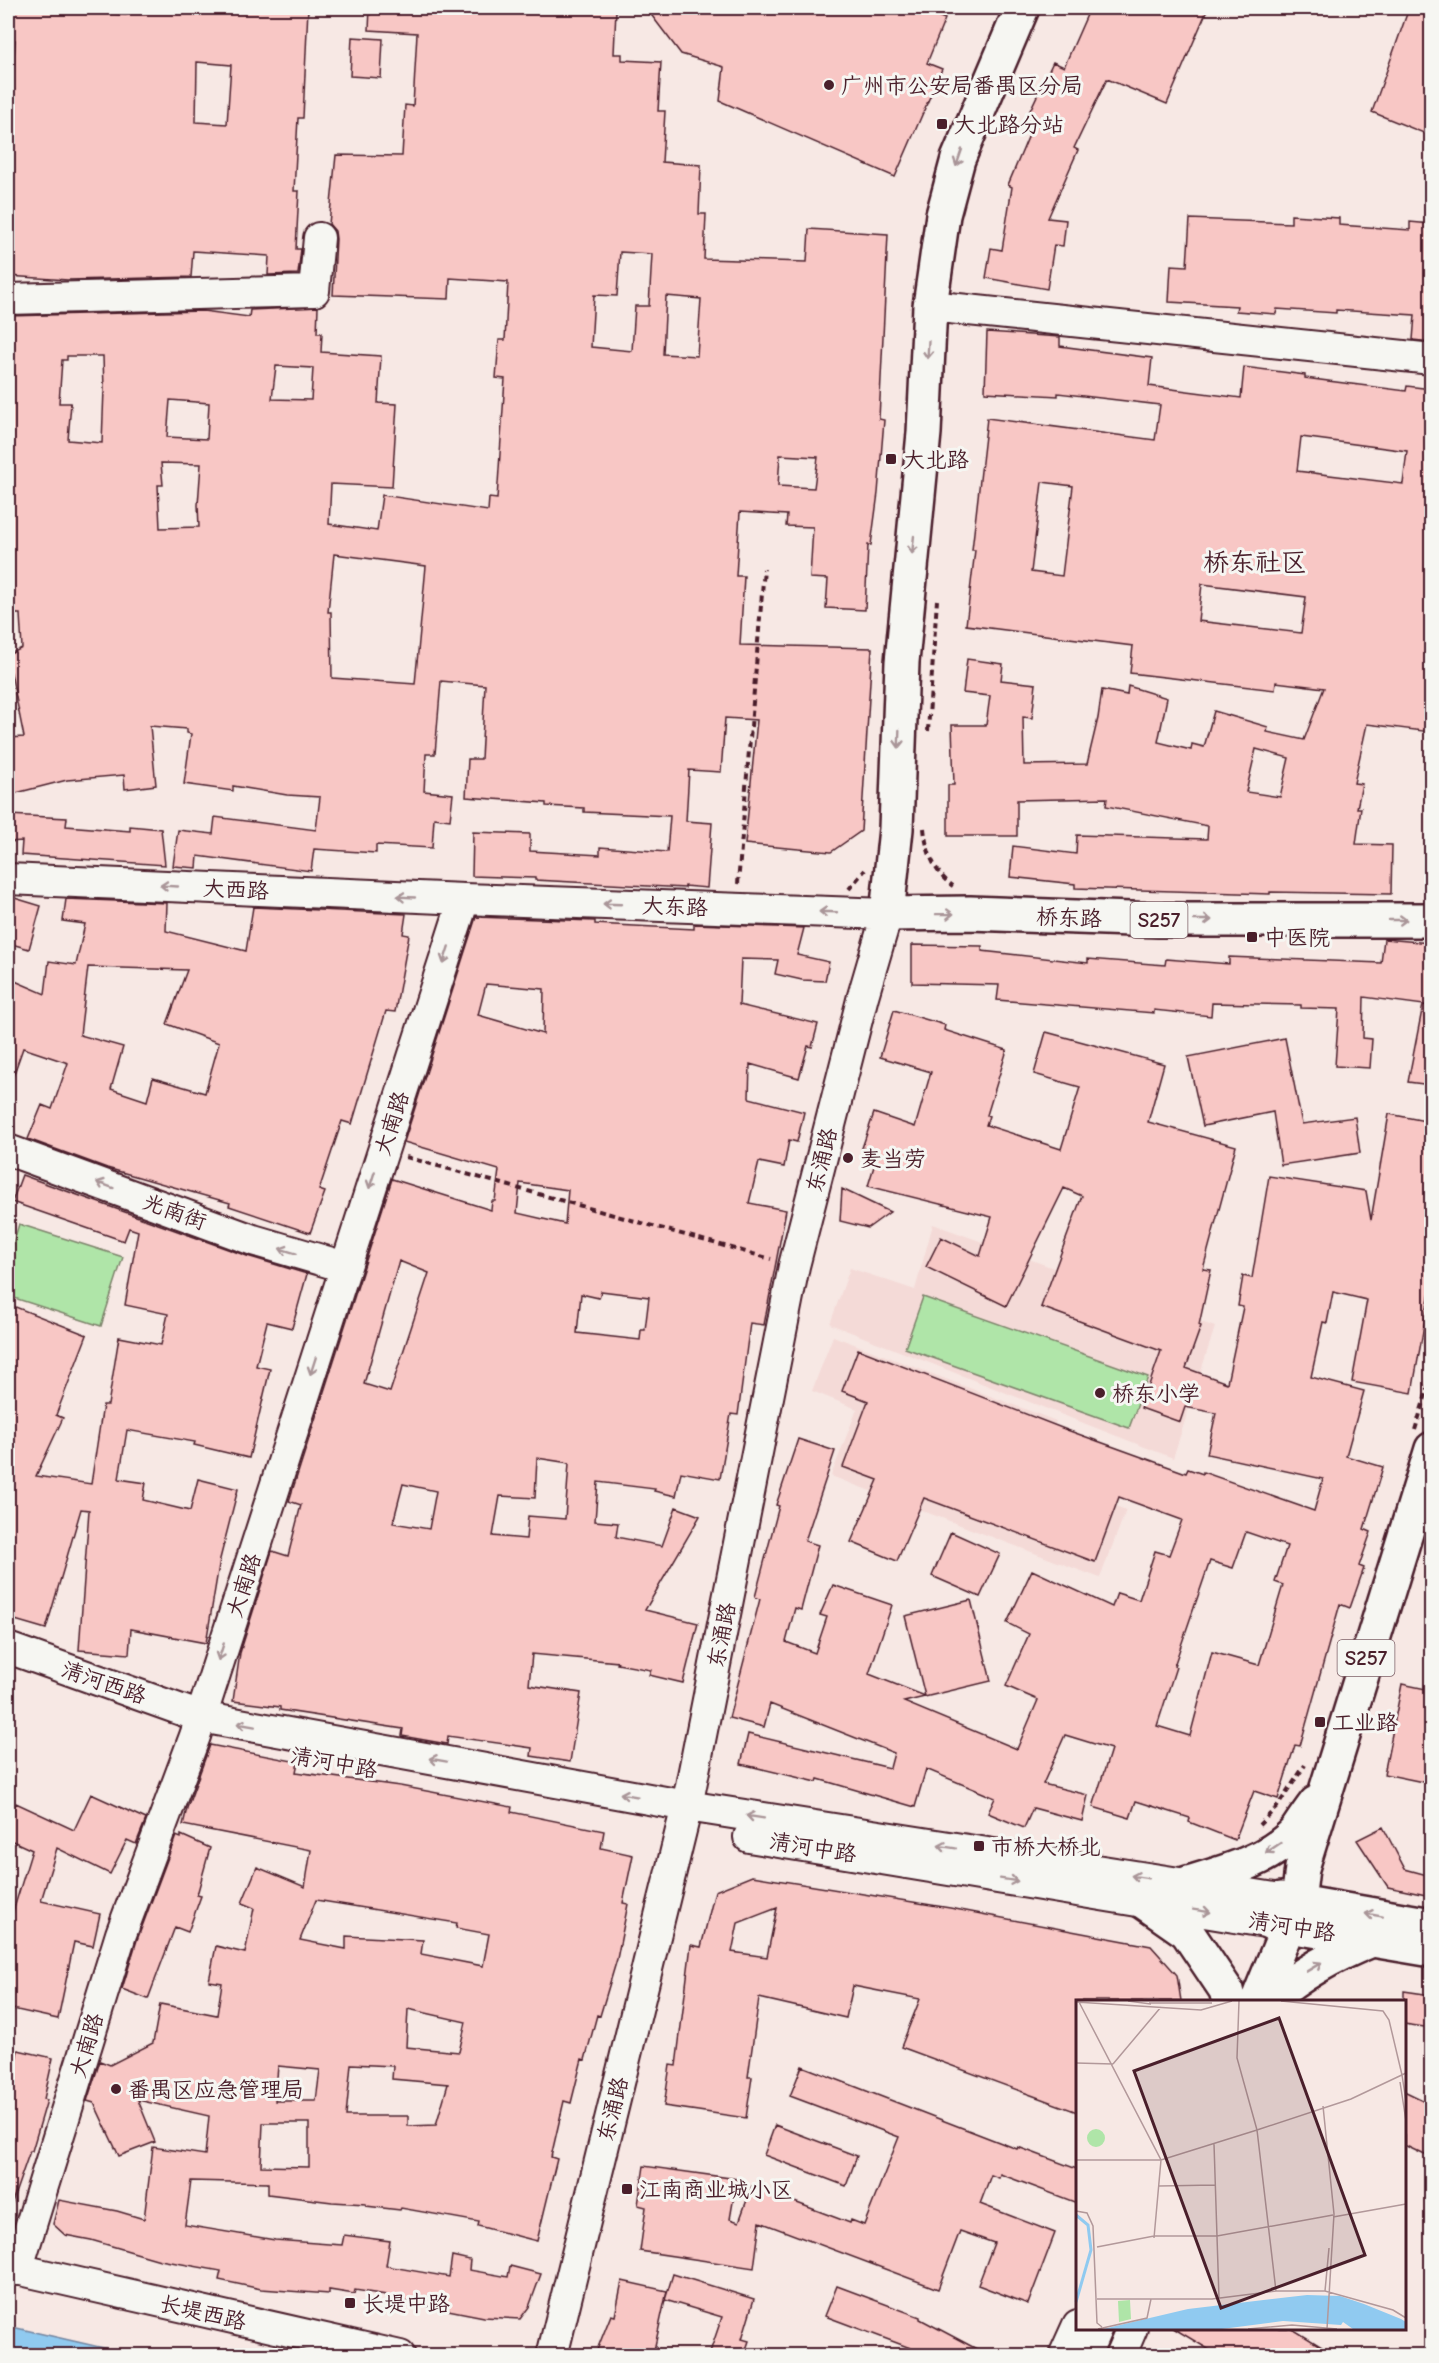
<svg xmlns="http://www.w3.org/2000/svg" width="1439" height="2363" font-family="'Comic Neue','LXGW WenKai TC',sans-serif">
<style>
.built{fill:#f4dad7}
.green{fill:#afe5a8;stroke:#7c826a;stroke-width:1.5}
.water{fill:#90caf0;stroke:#7486a1;stroke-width:1.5}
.building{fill:#f8c7c5;stroke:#4a1f2b;stroke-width:1.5;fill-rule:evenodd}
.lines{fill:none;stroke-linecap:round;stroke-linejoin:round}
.minor-casing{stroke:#4a1f2b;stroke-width:34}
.major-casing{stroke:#4a1f2b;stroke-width:38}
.path{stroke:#4a1f2b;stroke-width:4;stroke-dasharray:6 4.5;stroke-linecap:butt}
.minor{stroke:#f6f6f2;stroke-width:30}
.major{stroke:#f6f6f2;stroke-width:33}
.oneway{stroke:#a99598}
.poi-dot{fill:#4a1f2b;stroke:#f6f6f2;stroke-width:2}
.labels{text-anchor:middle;stroke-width:6;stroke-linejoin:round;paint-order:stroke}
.shield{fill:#f6f6f2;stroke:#7e6067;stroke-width:1.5}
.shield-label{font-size:21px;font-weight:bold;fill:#4a1f2b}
.poi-label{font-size:22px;fill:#4a1f2b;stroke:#f6f6f2;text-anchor:start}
.street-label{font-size:22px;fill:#4a1f2b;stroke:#f6f6f2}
.quarter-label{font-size:26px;fill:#4a1f2b;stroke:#f6f6f2}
.inset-river{fill:none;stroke:#90caf0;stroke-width:3}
.inset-road{fill:none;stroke:#b2989a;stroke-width:1.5}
.view{fill:#4a1f2b;fill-opacity:0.15;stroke:#4a1f2b;stroke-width:3}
.inset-edge{fill:none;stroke:#4a1f2b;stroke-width:3}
</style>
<rect width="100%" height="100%" fill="#f7e8e4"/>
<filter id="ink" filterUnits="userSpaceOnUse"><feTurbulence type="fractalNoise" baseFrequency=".0167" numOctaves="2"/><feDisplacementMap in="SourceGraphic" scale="12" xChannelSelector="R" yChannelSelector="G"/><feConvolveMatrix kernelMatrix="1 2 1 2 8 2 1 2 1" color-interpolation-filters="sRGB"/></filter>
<g filter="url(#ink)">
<path class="built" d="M933 1224 1215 1327 1173 1458 830 1324 850 1268 915 1290Z
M833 1336 1056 1421 1035 1476 1126 1510 1100 1578 831 1476 857 1409 812 1391Z"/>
<path class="green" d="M19 1224 123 1257 101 1326 8 1296V1260Z
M923 1297 1148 1377 1129 1428 905 1348Z"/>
<path class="water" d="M8 2326 134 2355H8Z"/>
<path class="building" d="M8 8H63V11L126 15V9L169 11 170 8H308L303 118H298L294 191H299L296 249H301L298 274 268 275 269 256 193 251 191 277 68 280 8 276V97H12L15 40H8ZM197 62 231 65 227 124 196 122Z
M370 8H541L616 10 614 54H622V60L661 62 658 111H665L662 162 701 165 699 214H706L704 259 807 262 809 229 888 234 879 419 884 420 878 493 871 545H868L865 610 826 608 828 579 810 578 813 527 786 526 787 515 740 512 736 576H744L740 645 872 648 861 831 831 852 745 844 757 720 725 718 721 772 689 770 686 821 712 823 707 888 685 886V888L535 880V878L472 876 473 832 530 834V851L600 855V847L667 852 670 816 584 812V808L546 806V803L466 797 468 759H481L485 685 441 681 435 754H426L424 791 453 794 450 820 434 818 432 848 376 845V853L314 849 311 871 198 856 197 868 173 866 178 830 213 834 215 817 316 830 320 797 287 795 233 786V791L184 784 191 734 187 733V729L150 726 156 785 125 789 124 775 67 780 8 795V738L24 737 11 673 8 665V655L22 648 20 614H14L12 576H8V316L203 311 249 317 250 310 318 307 317 333H322L321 352 381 356 378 403 397 404 392 487 331 484 329 524 377 531 382 495 488 511 489 498 497 499 505 379 496 378 499 340H505L508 282 450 278 449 299 333 295 336 239 335 231 329 224 336 155 402 156 405 105 413 106 417 33 369 30ZM620 252 652 254 649 306H635L632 351 591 347 594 295 617 296ZM666 296 701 299 697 356 663 354ZM67 356H103L104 389 102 443 68 440 71 403H59L62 360H67ZM276 366 313 368 311 400 272 399ZM170 400 209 403 207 439 167 437ZM780 455 818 457 814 488 778 486ZM161 463 201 464 198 505 199 527 160 528 158 485H163ZM334 554 426 566 415 684 332 678 331 612H328Z
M646 8H918L945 19 927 63 942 69 895 177 720 101 724 67 681 54Z
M1090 8H1208L1167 104 1107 79 1074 148 1078 150 1048 218 1066 220 1063 246 1054 245 1047 289 986 278 991 248 1002 250 1012 187 1008 185 1034 123 1026 119 1053 62 1064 67Z
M1409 8H1431V136L1372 112Z
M352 37 383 39 381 78 350 76Z
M1291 215 1339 218V225L1410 230V222L1431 224V342L1413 340 1415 315 1336 310V313L1277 309 1276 314 1236 311 1237 306 1169 302 1171 265 1187 266 1190 219 1291 223Z
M987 332 1060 337V346L1152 358 1149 386 1241 398 1244 367 1305 375V378L1406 391 1407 386 1431 389V732L1367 724 1354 783 1362 784 1357 808H1361L1356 844 1392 845 1391 894 1270 892V894L1075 888V884L1010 877 1013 846 1076 854 1077 835 1207 839 1208 826 1106 806 1107 798 1017 800V836H948V785H954L952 725H986L990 696 963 693 967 659 1003 664 1001 680 1036 684 1032 718 1023 717 1024 765 1087 764 1098 718 1102 690 1127 695 1128 686 1167 698 1158 742 1191 750 1192 744 1204 747 1214 711 1268 727 1267 732 1304 740 1324 688 1276 682 1275 690 1130 673 1133 646 966 625 975 550H972L987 418 1155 440 1160 405 1058 393V396L985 392ZM1301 437 1407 451 1403 484 1297 471ZM1042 482 1073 486 1062 576 1031 572ZM1202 584 1306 597 1301 633 1198 621ZM1256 749 1289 758 1280 797 1246 792Z
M8 815 67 818 66 826 130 831V826L161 829 165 865 21 855 22 841 8 842Z
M8 896 41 906 29 949 8 943Z
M66 899 167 903 166 931 246 951 253 907 406 914 403 934 409 935 395 1012 386 1011 352 1124 342 1121 319 1190 325 1192 310 1233 229 1206 230 1203 107 1168 28 1139 42 1105 52 1109 68 1063 23 1048 10 1085 8 1084V978L45 994 49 961 76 965 85 924 63 921ZM88 967 187 970 167 1024 219 1043 205 1093 153 1078 147 1101 111 1089 123 1047 80 1035Z
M476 917 595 921V924L694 929V924L804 928 797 955 829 962 825 981 802 980 775 974 778 960 741 959 739 1005 818 1024 812 1047 808 1046 799 1078 750 1064 749 1098 804 1112 797 1142 789 1140 784 1167 759 1162 749 1203 786 1210 764 1325 750 1323 738 1415 731 1414 720 1479 681 1472 676 1496 654 1491 655 1489 598 1482 595 1521 618 1523 616 1537 662 1546 676 1507 700 1516 645 1610 698 1623 683 1683 649 1675 651 1670 617 1664 618 1662 532 1654 529 1685 581 1693 570 1762 531 1756 532 1748 448 1736 447 1744 402 1736 403 1729 280 1710V1707L233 1701 240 1653 272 1551 288 1556 301 1505 289 1501 392 1179 491 1210 492 1201H495L499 1170 404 1142ZM486 984 544 989 543 1034 478 1015ZM520 1183 568 1190 565 1224 517 1213ZM399 1261 429 1273 390 1392 364 1384ZM601 1291 649 1297 645 1330H641L640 1340 577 1333 581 1294 599 1298ZM537 1458 569 1463 565 1519 528 1516 526 1539 493 1536 500 1496 535 1498ZM403 1484 436 1491 429 1529 393 1523Z
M1384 939 1431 943V1006L1364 997 1363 1038 1372 1039 1370 1068 1335 1066 1339 1009 1301 1008V1005L1212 1003 1211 1016 1154 1010V1013L997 1000 999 985 912 983V945L982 946V951L1088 963V959L1165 965 1166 959 1229 964V957L1381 963Z
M1423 1005 1431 1006V1085L1408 1082Z
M894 1010 945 1025 944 1030 1007 1050 987 1115 989 1116 986 1125 1061 1149 1080 1087 1034 1074 1046 1032 1164 1064 1148 1122 1236 1146 1203 1269 1211 1270 1199 1325 1201 1326 1186 1368 1227 1383 1243 1307 1238 1306 1243 1276 1252 1278 1269 1176 1366 1191 1371 1220 1389 1114 1431 1122V1286L1412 1393 1352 1382 1367 1300 1333 1292 1327 1323 1323 1322 1311 1377 1364 1391 1346 1456 1383 1467 1364 1529 1371 1532 1359 1566 1364 1568 1350 1608 1340 1604 1300 1746 1295 1745 1278 1799 1254 1791 1235 1840 1189 1822 1190 1818 1136 1801 1130 1818 1093 1807 1111 1749 1065 1735 1043 1784 1088 1795 1082 1821 1033 1808 1024 1828 988 1813 995 1798 926 1769 915 1807 818 1779 817 1782 741 1764 748 1734 890 1768 894 1753 770 1704 764 1727 729 1718 760 1599 755 1597 779 1506 776 1505 798 1439 835 1451 805 1541 818 1545 801 1610 795 1608 786 1642 815 1653 827 1617 820 1615 833 1585 892 1605 869 1674 925 1696 905 1616 971 1600 991 1681 904 1702 1017 1749 1038 1700 1006 1686 1029 1634 1007 1623 1032 1570 1112 1607 1117 1593 1139 1600 1155 1551 1169 1555 1182 1520 1119 1497 1095 1562 924 1498 897 1561 851 1542 878 1480 843 1467 868 1401 842 1391 858 1349 1067 1430 1186 1473 1188 1469 1203 1474V1472L1314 1511 1323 1479 1207 1454 1216 1413 1185 1407 1180 1422 1141 1408 1161 1351 1041 1307 1082 1196 1064 1188 1006 1306 926 1267 941 1237 980 1256 992 1217 868 1186 878 1153 862 1148 874 1113 915 1127 931 1072 880 1057ZM1246 1532 1287 1546 1275 1582 1283 1585 1259 1665 1212 1652 1190 1736 1157 1726 1176 1667 1174 1666 1210 1561 1233 1568Z
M1285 1038 1302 1124 1355 1117 1360 1153 1281 1165 1273 1112 1203 1126 1188 1057Z
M22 1175 247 1256 307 1274 292 1328 267 1322 256 1366 270 1369 249 1458 194 1445 195 1442 127 1430 119 1479 146 1483 143 1500 190 1511 198 1479 238 1489 220 1559 206 1643 131 1629 129 1654 79 1650 89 1510 81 1509 46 1629 8 1618V1304L87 1335 56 1415 63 1418 36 1476 91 1484 103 1405H108L119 1337 161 1345 168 1314 125 1305 138 1231 129 1228 124 1241 12 1202Z
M842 1189 890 1212 868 1228 840 1221Z
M951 1532 1000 1554 980 1597 932 1576Z
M1402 1684 1431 1690V1762L1428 1783 1384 1774Z
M210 1745 298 1762 296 1772 400 1786 512 1807 511 1812 604 1831 601 1848 633 1855 623 1903 628 1904 617 1959 600 2016 597 2015 585 2060 582 2059 571 2103 564 2101 551 2157 557 2159 537 2241 478 2226 479 2222 401 2208 400 2210 366 2206V2204L332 2202 268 2194V2183L191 2181 185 2225 275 2240 342 2245 344 2235 390 2241 386 2266 449 2277 452 2256 470 2260 469 2270 508 2277 510 2266 541 2274 529 2307 520 2319 484 2317 386 2298V2295L355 2290 354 2294 329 2290V2294L261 2289 219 2280 221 2271 160 2260 91 2240 65 2235 53 2224 59 2200 117 2211 144 2219 153 2147 205 2155 209 2116 138 2100 155 2142 119 2156 94 2103 87 2101 100 2061 110 2065 153 2043 160 2004 217 2015 222 1983 209 1981 216 1946 245 1953 254 1908 242 1903 257 1867 305 1887 311 1850 183 1825 187 1808ZM316 1900 457 1923 456 1928 489 1934 483 1966 421 1954 423 1940 346 1936V1949L300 1940ZM408 2009 466 2022 459 2052 406 2047ZM351 2064 393 2066 392 2079 448 2084 436 2125 408 2126V2116H346ZM278 2066 320 2070 316 2101H275ZM263 2123H309V2167L261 2166Z
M91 1794 146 1819 136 1844 127 1840 110 1874 57 1848 41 1901 100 1914 93 1946 74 1942 58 2019 8 2008V1917L11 1918 32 1850 8 1839V1822L16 1803 74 1830Z
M1383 1827 1405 1869 1431 1876V1896L1388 1887 1357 1840Z
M181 1835 210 1848 197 1895 201 1896 188 1932 175 1927 148 1999 122 1989 137 1940 176 1836 181 1838Z
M752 1876 950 1908 1151 1946 1177 1975 1181 2001H1077V2112L901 2047 920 1999 853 1986 846 2018 759 1998 748 2077H752L746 2118 664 2106 670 2065 676 2066 691 1945 701 1947 715 1891ZM777 1908 767 1957 732 1952 738 1923Z
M1404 1991 1431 1995V2028L1404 2024Z
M18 2050 53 2058 44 2099 47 2100 32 2151H30L10 2208H8V2097Z
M802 2066 1017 2149 1018 2147 1077 2169V2203L1000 2174 999 2178 991 2175 980 2204 1055 2233 1028 2304 978 2285 994 2243 960 2231 938 2289 760 2222 754 2268 640 2251 646 2207 638 2205 644 2166 737 2179 730 2219 739 2222 752 2186 850 2223 851 2220 864 2225 899 2137 790 2096Z
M1404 2091 1431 2104V2158L1404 2145Z
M775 2125 857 2156 846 2186 764 2155Z
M673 2274 754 2299 742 2339 749 2341 744 2355H709L722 2317 665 2300Z
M622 2281 667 2291 653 2355H595L611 2315 615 2316Z
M837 2286 920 2317V2319L988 2355H929L825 2316Z
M1173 2328H1291L1335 2355H1218Z"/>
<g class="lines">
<g class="minor-casing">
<path id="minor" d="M8 299 314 291 319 238
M930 306 1432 359
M8 879 464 899 887 914 863 996 794 1266 687 1806 552 2356
M8 1150 253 1240 345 1267
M8 1648 201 1717 687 1806 1281 1899
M749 1837 1271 1923
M8 2267 400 2356
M17 2270 121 1934 195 1736 464 899
M1064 2356 1078 2325
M1120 2356 1132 2328"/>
</g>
<g class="major-casing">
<path id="major" d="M1022 8 958 159 943 215 930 306 924 433 902 662 896 829 887 914 970 913 1158 920H1432
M1185 1884C1222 1873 1270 1861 1297 1830 1303 1821 1309 1812 1316 1803
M1281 1899 1432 1925
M1144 1902 1187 1932 1226 1990 1229 2002
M1271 1923 1432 1950
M1257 2002 1298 1902 1302 1868 1432 1449
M1267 2002C1302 1973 1330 1957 1372 1940
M1083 2356 1095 2328"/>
</g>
<path class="path" d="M928 731 937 600
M924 828C926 850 934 873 953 886
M738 884 764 569
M849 889 865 870
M406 1157 771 1259
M1415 1430 1428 1388 1432 1369
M1259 1825 1277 1807 1305 1765"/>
<use href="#minor" class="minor"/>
<use href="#major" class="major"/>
</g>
<defs><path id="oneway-shaft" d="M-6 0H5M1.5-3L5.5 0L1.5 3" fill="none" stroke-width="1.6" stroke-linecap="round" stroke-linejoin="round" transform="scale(1.5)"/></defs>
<g class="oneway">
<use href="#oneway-shaft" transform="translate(959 158) rotate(109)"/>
<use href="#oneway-shaft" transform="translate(928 350) rotate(93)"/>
<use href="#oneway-shaft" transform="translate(913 545) rotate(96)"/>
<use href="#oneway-shaft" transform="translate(899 739) rotate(92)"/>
<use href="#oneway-shaft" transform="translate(169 886) rotate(-177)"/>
<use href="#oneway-shaft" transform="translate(406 897) rotate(-177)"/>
<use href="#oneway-shaft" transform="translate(612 904) rotate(-178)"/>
<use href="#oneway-shaft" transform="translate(828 912) rotate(-178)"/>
<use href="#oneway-shaft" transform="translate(945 914) rotate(-1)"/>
<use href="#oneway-shaft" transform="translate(1203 920)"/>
<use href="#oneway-shaft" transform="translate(1398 920)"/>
<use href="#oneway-shaft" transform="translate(446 955) rotate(108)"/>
<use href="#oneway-shaft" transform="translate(372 1180) rotate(108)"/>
<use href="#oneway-shaft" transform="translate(105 1185) rotate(-160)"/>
<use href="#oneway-shaft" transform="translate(288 1251) rotate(-163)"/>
<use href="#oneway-shaft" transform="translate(313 1366) rotate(108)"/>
<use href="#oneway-shaft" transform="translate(221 1652) rotate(108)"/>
<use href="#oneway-shaft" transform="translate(246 1725) rotate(-170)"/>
<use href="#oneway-shaft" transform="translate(438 1760) rotate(-170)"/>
<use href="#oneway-shaft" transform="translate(629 1795) rotate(-170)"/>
<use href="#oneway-shaft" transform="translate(755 1817) rotate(-171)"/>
<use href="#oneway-shaft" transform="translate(947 1847) rotate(-171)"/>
<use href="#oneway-shaft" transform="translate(1273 1848) rotate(146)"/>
<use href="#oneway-shaft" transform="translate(1140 1877) rotate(-171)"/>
<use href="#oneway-shaft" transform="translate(1009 1880) rotate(9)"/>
<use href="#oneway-shaft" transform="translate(1202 1911) rotate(9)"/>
<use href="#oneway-shaft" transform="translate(1374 1915) rotate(-170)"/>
<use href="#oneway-shaft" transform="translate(1314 1967) rotate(-31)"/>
</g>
</g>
<g class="poi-dot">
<circle cx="829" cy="85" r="6"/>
<rect x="936" y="118" width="12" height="12" rx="3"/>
<rect x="885" y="453" width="12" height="12" rx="3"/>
<rect x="1246" y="931" width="12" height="12" rx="3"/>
<circle cx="848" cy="1158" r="6"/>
<circle cx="1100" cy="1393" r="6"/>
<rect x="1314" y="1716" width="12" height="12" rx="3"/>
<rect x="973" y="1840" width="12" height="12" rx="3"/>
<circle cx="116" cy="2089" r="6"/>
<rect x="621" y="2183" width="12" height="12" rx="3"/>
<rect x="344" y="2297" width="12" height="12" rx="3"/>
</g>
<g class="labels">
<g class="shield">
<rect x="1130.5" y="902" width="57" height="36" rx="4.5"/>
<rect x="1337.5" y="1640" width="57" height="36" rx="4.5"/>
</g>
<g class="shield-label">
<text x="1159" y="927">S257</text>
<text x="1366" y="1665">S257</text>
</g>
<g class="poi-label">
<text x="841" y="93">广州市公安局番禺区分局</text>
<text x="954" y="132">大北路分站</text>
<text x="903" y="467">大北路</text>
<text x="1264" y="945">中医院</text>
<text x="860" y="1166">麦当劳</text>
<text x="1112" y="1401">桥东小学</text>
<text x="1332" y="1730">工业路</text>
<text x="991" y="1854">市桥大桥北</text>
<text x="128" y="2097">番禺区应急管理局</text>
<text x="639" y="2197">江南商业城小区</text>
<text x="362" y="2311">长堤中路</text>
</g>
<g class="street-label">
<text transform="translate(236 889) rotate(3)" y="8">大西路</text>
<text transform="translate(675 906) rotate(2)" y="8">大东路</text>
<text transform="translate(1069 917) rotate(2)" y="8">桥东路</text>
<text transform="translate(391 1123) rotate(-72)" y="8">大南路</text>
<text transform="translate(821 1160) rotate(-76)" y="8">东涌路</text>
<text transform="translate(175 1211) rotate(20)" y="8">光南街</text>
<text transform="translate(243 1585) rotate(-72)" y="8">大南路</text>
<text transform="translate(721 1635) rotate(-79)" y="8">东涌路</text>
<text transform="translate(104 1682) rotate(19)" y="8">清河西路</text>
<text transform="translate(334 1762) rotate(10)" y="8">清河中路</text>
<text transform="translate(813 1847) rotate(9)" y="8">清河中路</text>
<text transform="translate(1292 1926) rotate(9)" y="8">清河中路</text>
<text transform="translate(86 2045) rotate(-73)" y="8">大南路</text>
<text transform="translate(612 2109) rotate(-76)" y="8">东涌路</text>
<text transform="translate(203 2312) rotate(13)" y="8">长堤西路</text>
</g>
<g class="quarter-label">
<text x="1255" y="571">桥东社区</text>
</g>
</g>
<g transform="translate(1076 2000)">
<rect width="330" height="330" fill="#f7e8e4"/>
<path d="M11 138a9 9 0 1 1 18 0a9 9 0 1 1-18 0ZM54 300 55 319 43 322 42 301Z" fill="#afe5a8"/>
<path d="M231 295 264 296 288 304 325 319 330 322V329H277L267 322 265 325 207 321 146 329H27L112 309Z" fill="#90caf0"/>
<path class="inset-river" d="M0 215 12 225 15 250 0 302"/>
<path class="inset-road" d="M52 1 75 4M163 1 161 58 181 130 275 99 330 73M205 1 307 11 313 20 326 75M0 2 125 10 156 1M3 2 85 160 78 238M73 3H136M0 63 37 64M37 64 85 7M326 75 330 101M324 82 330 121M247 106 258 214 251 329M138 144 143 298M0 160H85L181 130 200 291M83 186 139 185M0 211 11 213 17 226 21 323 26 327M257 217 330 204M21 247 78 236H141L257 215M249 291 253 248M21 299H136L200 291H249L317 310 330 318M22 329 71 318 75 299M172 329 216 325 261 329"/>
<path class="view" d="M203 18 289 255 145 308 58 71Z"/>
<rect width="330" height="330" class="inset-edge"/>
</g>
<rect width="1439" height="2363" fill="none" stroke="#f6f6f2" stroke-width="30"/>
<rect x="15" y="15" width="1409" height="2333" fill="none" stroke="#4a1f2b" stroke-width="2" filter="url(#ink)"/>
</svg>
